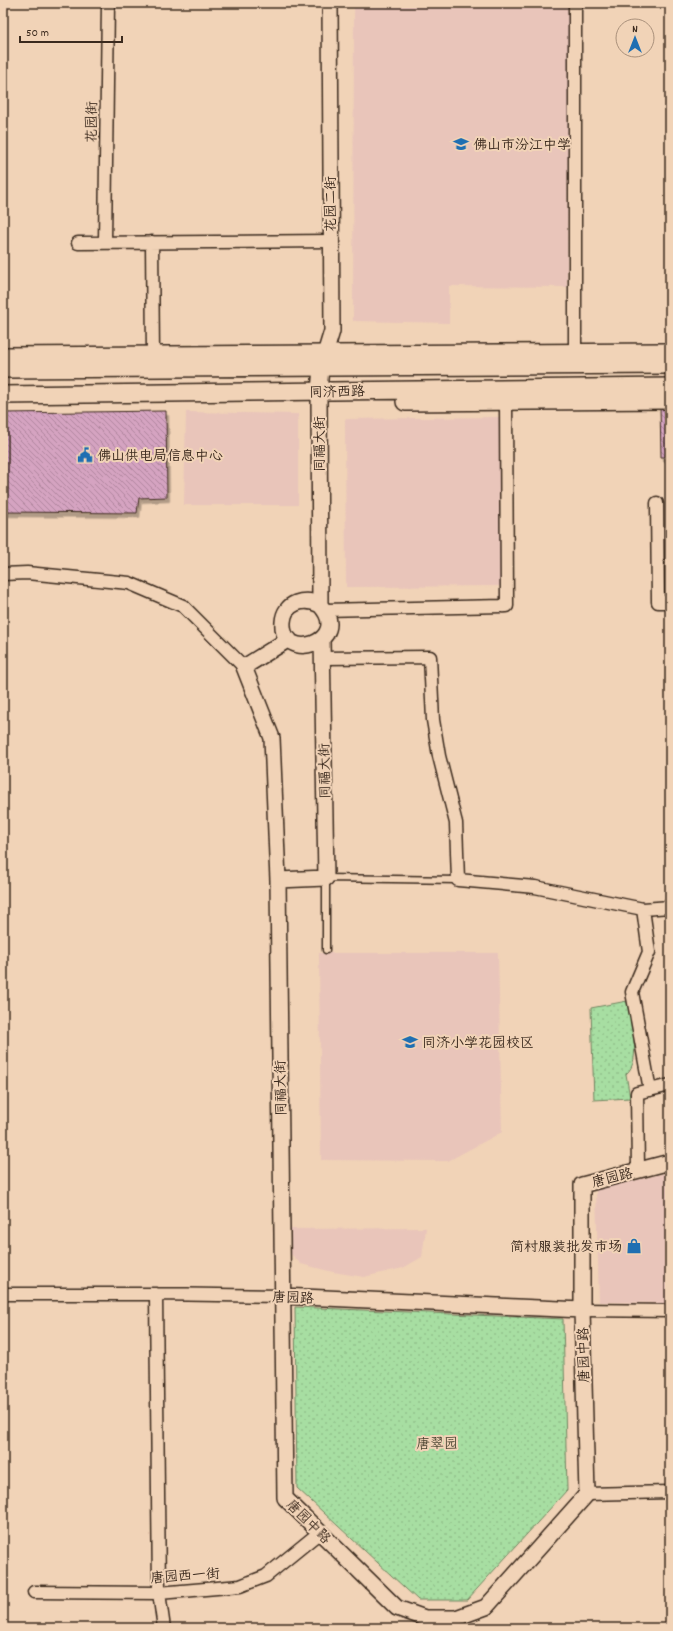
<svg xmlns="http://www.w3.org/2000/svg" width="673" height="1631" font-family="Dekko,'LXGW WenKai TC',sans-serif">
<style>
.built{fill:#e9c5ba}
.park{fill:url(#park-dots);stroke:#718460}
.building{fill:url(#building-back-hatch);stroke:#3b2a1e;filter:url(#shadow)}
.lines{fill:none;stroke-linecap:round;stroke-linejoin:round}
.service-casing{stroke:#3b2a1e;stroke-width:9}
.minor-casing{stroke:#3b2a1e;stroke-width:15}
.tertiary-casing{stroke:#3b2a1e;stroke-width:18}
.secondary-casing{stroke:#3b2a1e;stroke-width:20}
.service{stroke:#f1d3b7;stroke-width:6}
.minor{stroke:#f1d3b7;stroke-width:12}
.tertiary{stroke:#f1d3b7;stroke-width:15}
.secondary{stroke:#f1d3b7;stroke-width:17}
.labels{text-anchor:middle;stroke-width:4;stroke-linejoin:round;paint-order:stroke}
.street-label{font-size:14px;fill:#3b2a1e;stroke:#f1d3b7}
.poi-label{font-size:14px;fill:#3b2a1e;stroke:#f1d3b7;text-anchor:start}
.park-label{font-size:14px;fill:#4b4532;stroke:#f1d3b7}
</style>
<defs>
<pattern id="park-dots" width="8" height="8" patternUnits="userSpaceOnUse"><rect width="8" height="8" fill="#a7dea2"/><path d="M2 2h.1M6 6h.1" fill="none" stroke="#91bf8b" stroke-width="1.8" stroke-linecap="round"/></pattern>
<pattern id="building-back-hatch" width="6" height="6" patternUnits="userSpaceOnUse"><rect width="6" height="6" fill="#d5a3c1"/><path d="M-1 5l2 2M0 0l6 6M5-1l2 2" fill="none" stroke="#ae859c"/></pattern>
<filter id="shadow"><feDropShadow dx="2.5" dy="4.5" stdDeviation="0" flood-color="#0004"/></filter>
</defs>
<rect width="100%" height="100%" fill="#f1d3b7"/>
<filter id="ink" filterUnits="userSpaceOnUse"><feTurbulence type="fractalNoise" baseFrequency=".025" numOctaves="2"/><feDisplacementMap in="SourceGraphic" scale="8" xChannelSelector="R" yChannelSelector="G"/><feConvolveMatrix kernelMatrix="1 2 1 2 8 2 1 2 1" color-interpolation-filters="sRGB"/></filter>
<g filter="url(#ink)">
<path class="built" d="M354 3H569L567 287 449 286V323L353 321Z
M186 412 298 414V505H184Z
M501 417 502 586 346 587 345 419Z
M319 953H498L502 1132 448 1161 321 1160Z
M670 1172V1303L599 1302 596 1190Z
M426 1228 422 1257 403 1268 364 1277 333 1272 301 1264 288 1251 287 1229Z"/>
<path class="park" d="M627 1001C630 1021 643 1060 626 1074L630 1098 594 1100 591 1008Z
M295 1307 563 1319 567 1490 467 1600H418L297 1488Z"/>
<path class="building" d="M660 407H670V457H661Z
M166 411 167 497 139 498 137 513 3 512V413Z"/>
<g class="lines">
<g class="service-casing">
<path id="service" d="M326 950V878L458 880"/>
</g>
<g class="minor-casing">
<path id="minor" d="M575 3V352
M105 242 108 3
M152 242 153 356
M78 243 330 241
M657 503 658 602H670
M3 574 27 573 129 583 183 606 244 667
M324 610 507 606 506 401
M322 658 430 657 433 720 439 756 456 823 458 880 535 887 643 909 670 907
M643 909 649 952 632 992 650 1090
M638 1170 637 1093 670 1085
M3 1294H156L282 1296
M156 1294 159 1593 164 1628
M582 1310 670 1311
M587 1494 670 1492
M34 1592 159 1593 240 1586 266 1576 320 1532"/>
</g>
<g class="tertiary-casing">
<path id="tertiary" d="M320 605C305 597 284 602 283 622 280 665 354 642 320 605L319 392 321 367 332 331 330 3
M322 639 326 878 278 880 285 1498 397 1608 425 1618H456L486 1607 587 1494 582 1310V1185L670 1162
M278 880 272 738 244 667 289 639
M282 1296 582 1310"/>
</g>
<g class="secondary-casing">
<path id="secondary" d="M3 356 670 352
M3 369 670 365
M3 395 670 387
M405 402 670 400"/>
</g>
<use href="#service" class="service"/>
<use href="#minor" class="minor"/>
<use href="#tertiary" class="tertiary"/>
<use href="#secondary" class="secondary"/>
</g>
</g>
<defs>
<g id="school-bare" transform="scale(1.2)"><path d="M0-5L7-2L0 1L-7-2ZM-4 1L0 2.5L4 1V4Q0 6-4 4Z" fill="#1f6fb2" stroke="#f1d3b7" stroke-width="2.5" paint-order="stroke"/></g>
<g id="civic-bare" transform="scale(1.2)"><path d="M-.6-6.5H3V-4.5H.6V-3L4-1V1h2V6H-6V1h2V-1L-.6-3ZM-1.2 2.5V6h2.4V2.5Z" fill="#1f6fb2" stroke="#f1d3b7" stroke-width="2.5" paint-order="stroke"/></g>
<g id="shop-bare" transform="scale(1.2)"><path d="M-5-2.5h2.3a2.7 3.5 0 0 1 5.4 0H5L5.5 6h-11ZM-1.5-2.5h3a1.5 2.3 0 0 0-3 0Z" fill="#1f6fb2" stroke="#f1d3b7" stroke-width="2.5" paint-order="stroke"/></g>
</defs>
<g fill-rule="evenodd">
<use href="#school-bare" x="461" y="144"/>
<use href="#civic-bare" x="85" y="455"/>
<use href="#school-bare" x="410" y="1042"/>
<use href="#shop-bare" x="634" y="1246"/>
</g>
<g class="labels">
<g class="street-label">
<text transform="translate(91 122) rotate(-89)" y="5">花园街</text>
<text transform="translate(330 204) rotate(-90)" y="5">花园二街</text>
<text transform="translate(337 391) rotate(-1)" y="5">同济西路</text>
<text transform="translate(319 444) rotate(-90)" y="5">同福大街</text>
<text transform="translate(324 771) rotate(-91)" y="5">同福大街</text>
<text transform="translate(280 1088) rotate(-91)" y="5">同福大街</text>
<text transform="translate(612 1177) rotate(-14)" y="5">唐园路</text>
<text transform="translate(293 1297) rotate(2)" y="5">唐园路</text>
<text transform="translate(583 1355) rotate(-91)" y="5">唐园中路</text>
<text transform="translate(309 1521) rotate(45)" y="5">唐园中路</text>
<text transform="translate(185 1575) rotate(-4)" y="5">唐园西一街</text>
</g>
<g class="poi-label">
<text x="473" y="149">佛山市汾江中学</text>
<text x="97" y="460">佛山供电局信息中心</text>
<text x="422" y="1047">同济小学花园校区</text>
<text x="622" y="1251" text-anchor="end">简村服装批发市场</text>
</g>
<g class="park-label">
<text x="437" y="1448">唐翠园</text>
</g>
</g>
<rect width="673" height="1631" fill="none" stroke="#f1d3b7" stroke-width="16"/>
<rect x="8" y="8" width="657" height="1615" fill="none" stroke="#3b2a1e" stroke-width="1.5" filter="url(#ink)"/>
<g transform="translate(635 38)"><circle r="19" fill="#f1d3b7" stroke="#a88f7a"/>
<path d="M0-3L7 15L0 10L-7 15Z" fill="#1f6fb2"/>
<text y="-6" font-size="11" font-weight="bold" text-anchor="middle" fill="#3b2a1e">N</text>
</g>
<path d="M20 36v6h102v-6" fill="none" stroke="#3b2a1e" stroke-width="2"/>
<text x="26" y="36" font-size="12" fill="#3b2a1e" stroke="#f1d3b7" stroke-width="3" paint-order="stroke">50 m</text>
</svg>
